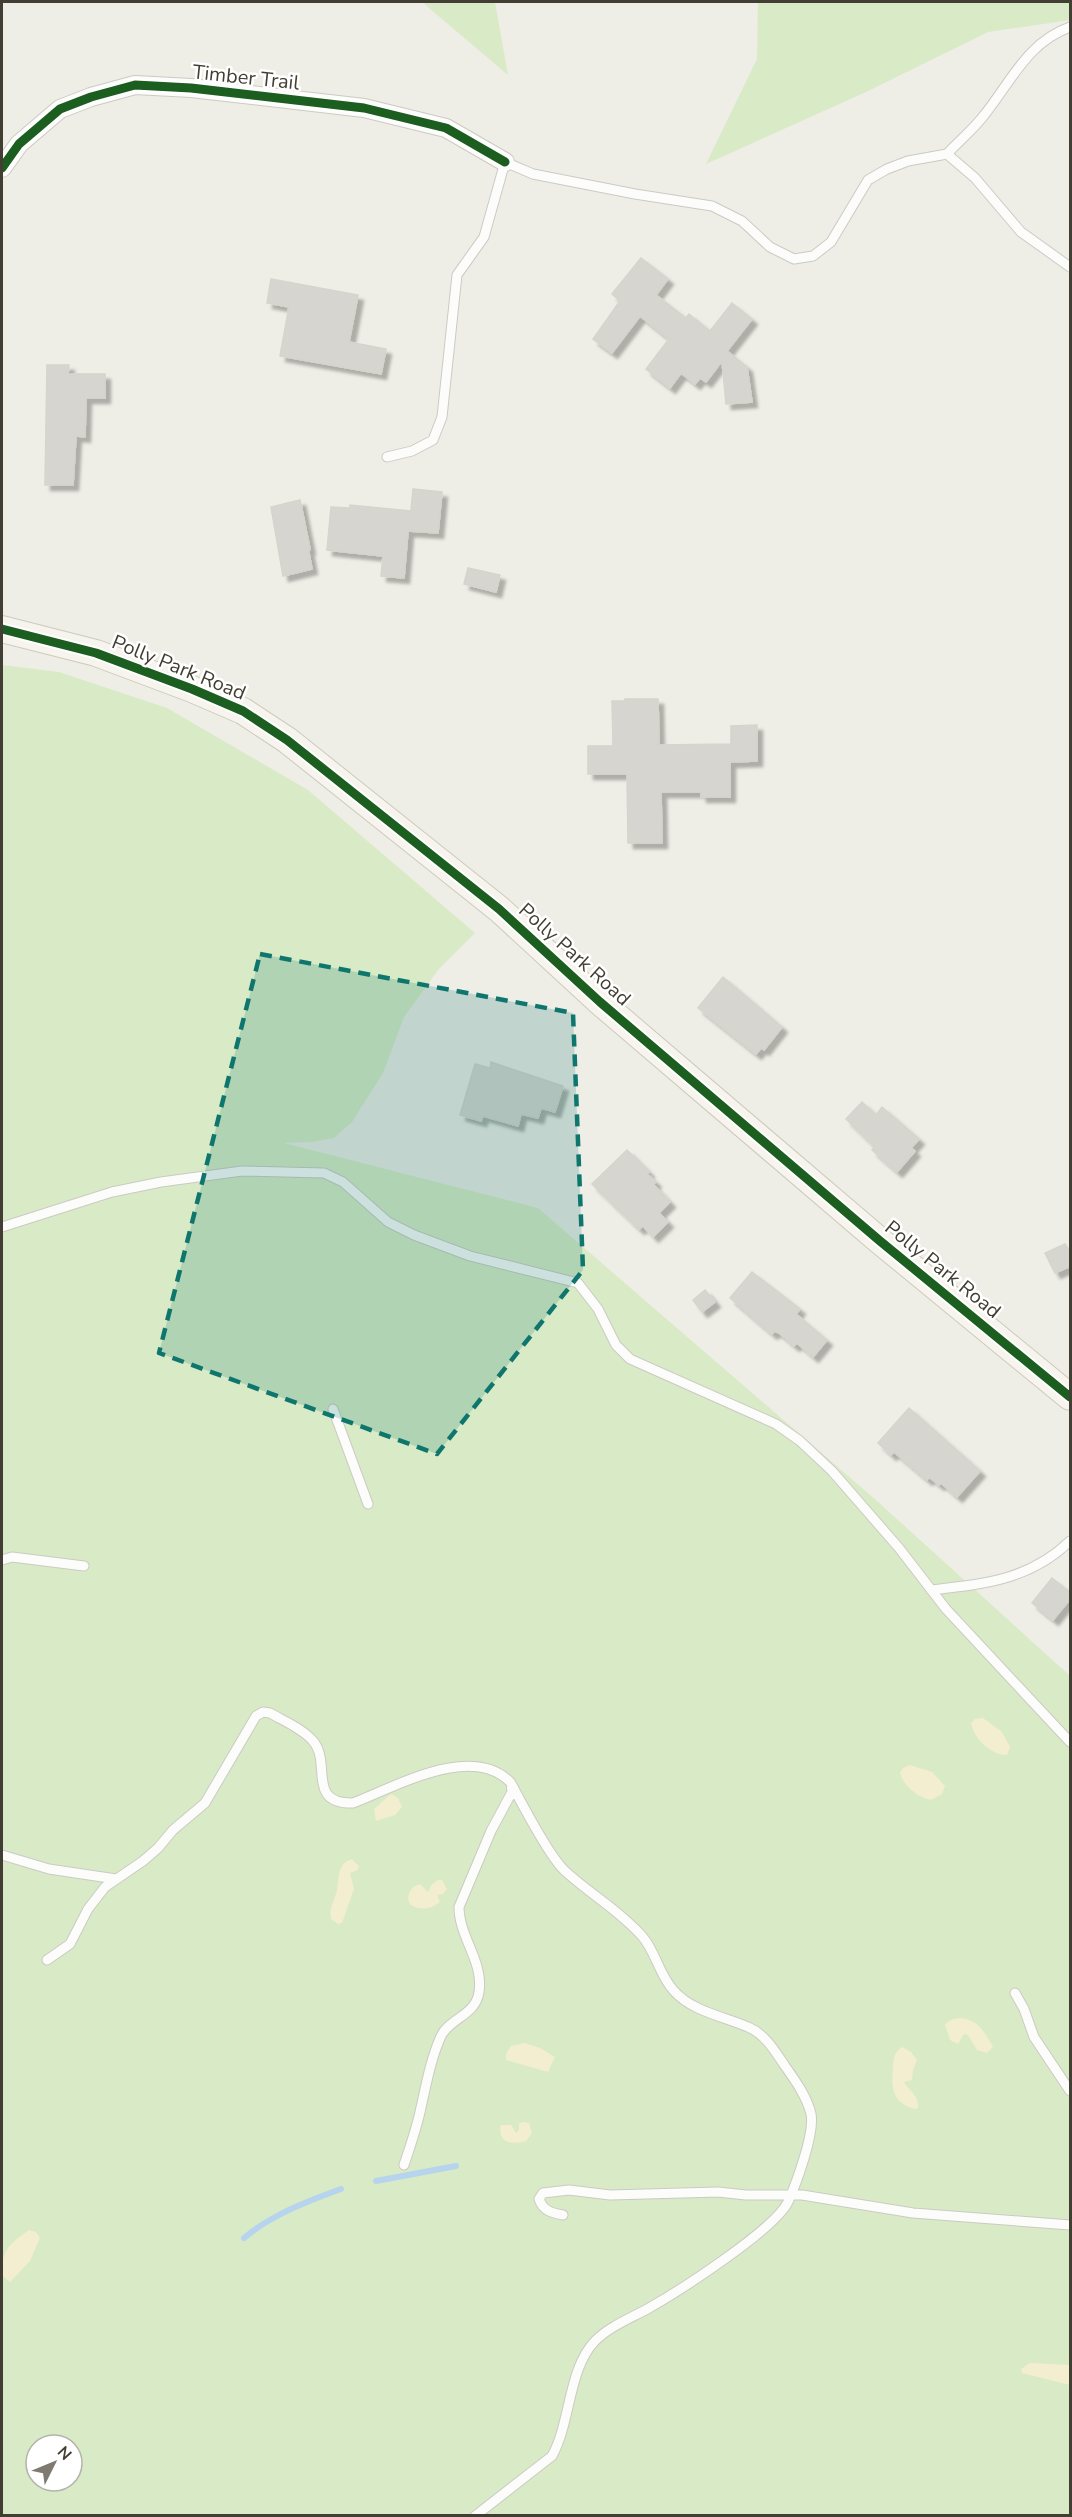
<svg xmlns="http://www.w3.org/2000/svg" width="1072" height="2517" font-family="'Nunito Sans',sans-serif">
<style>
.green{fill:#d9eac6;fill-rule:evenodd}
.sand{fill:#f3eecf}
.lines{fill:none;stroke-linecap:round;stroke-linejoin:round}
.stream{stroke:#b6d4ed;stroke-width:6}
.building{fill:#d7d5cf;stroke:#d6d4cc;stroke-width:1.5;filter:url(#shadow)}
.lane-casing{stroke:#cccac4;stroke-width:11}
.street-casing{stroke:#cccac4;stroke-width:20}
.secondary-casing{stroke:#cdcabd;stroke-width:28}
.lane{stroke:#fcfcfb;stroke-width:9}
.street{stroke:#fcfcfb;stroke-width:18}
.secondary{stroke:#f6f4ed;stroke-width:26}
.cycleway-casing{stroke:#fff;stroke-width:13}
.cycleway{stroke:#1b5e20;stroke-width:9}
.marked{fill:#0f766e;fill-opacity:0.2;stroke:#0f766e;stroke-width:4.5;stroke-dasharray:12 8;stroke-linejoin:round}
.labels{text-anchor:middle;stroke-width:5;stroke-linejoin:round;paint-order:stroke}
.street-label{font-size:20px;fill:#433e33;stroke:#fff}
</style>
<defs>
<filter id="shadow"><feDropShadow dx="5.5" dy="5.5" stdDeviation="1.5" flood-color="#0004"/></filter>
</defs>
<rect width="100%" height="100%" fill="#eeede6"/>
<path class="green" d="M422 2H495L508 75Z
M758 2H1070V20L988 32 866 92 706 164 757 59Z
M2 665 59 672 167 708 308 790 475 933 438 970 404 1017 383 1073 352 1122 334 1138 312 1142 284 1143 538 1208 877 1501 1070 1676V2515L2 2516ZM36 2445H72V2481H36Z"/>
<path class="sand" d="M983 1718 1002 1732 1010 1747 1007 1755C991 1755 974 1739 971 1723L975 1719Z
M910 1765 932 1772 945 1786 942 1794 931 1800C918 1797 904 1787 900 1773L903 1768Z
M391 1794 398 1798 402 1807 395 1815 376 1821 374 1809Z
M352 1859 359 1866 358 1870 350 1873 354 1889 342 1923 338 1924 331 1919C329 1907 334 1901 337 1891 339 1879 337 1863 352 1859Z
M438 1880H442L447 1889 443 1894 437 1895 440 1902C425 1915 397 1908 413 1887L420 1884 428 1892 432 1884Z
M962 2018C981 2022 984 2032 993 2047L987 2053 977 2050 968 2035 964 2034 958 2044 950 2040 945 2024 953 2019Z
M524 2043 540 2048 555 2057 548 2072 506 2060V2054L511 2046Z
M902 2047 911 2052 917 2060 913 2070 912 2080 904 2082C908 2090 920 2096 918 2108L915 2109C892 2103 891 2087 893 2068 893 2060 894 2052 902 2047Z
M524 2122 529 2123 532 2133 526 2141C512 2145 497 2143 501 2125H511L516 2133 519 2130V2123Z
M29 2230 36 2232 40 2238 30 2261 10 2282 2 2275C1 2251 9 2244 29 2230Z
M1030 2363 1070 2365V2385L1022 2373 1021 2369Z"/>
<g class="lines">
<path class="stream" d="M376 2181 456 2166
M244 2238C271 2215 308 2201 341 2189"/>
</g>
<path class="building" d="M641 258 668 279 656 295 686 318 689 314 710 331 732 303 752 319 727 351 747 367 752 402 726 404 722 361 706 382 700 378 695 384 681 373 670 388 646 369 669 339 640 316 612 353 593 339 620 301 612 294Z
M271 279 358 295 349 342 386 349 381 374 280 356 289 307 267 303Z
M47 365H69L68 374H105V398H86L85 437 76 436 73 485H45Z
M413 489 442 492 438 533 408 531 404 578 381 576 383 556 327 550 331 507 350 508V505L411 511Z
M300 500 310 549 308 548 312 569 283 576 271 507Z
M468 568 500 575 496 592 464 584Z
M625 699H658L659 745 731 744V726L757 725V761L730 762V797H701V792H661L662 843H628L627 774H588V746H613L612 701H625Z
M723 977 782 1027 764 1050 761 1048 756 1054 698 1008Z
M491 1062 563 1086 555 1112 541 1108 538 1118 521 1114 518 1126 483 1116 481 1121 460 1115 475 1064 490 1068Z
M862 1102 876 1115 882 1107 919 1139 911 1148 915 1151 897 1172 872 1150 875 1147 846 1119Z
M627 1150 649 1172 647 1174 656 1182 653 1184 670 1202 659 1213 668 1222 653 1237 643 1226 639 1229 592 1184Z
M1065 1244 1071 1253V1266L1055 1273 1045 1253Z
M752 1272 800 1309 796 1314 827 1340 813 1357 797 1343 794 1346 779 1333 774 1331 772 1334 730 1298Z
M705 1290 715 1302 702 1312 693 1300Z
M909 1408 980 1471 957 1497 941 1483 939 1485 929 1477 927 1480 894 1452 891 1455 878 1443Z
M1052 1578 1071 1593V1598L1053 1620 1032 1603Z"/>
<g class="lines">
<g class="lane-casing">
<path id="lane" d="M1070 27C1028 42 1012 80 985 114 974 129 959 141 947 154L975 178 1021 232 1070 267
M387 457 412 451 433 440 442 417 457 275 484 237 505 162 533 174 635 194 712 206 742 221 770 247 794 259 813 256 831 242 868 180 887 169 908 161 947 154
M2 1227 112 1192 161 1182 242 1171 324 1173 343 1182 388 1222 414 1235 470 1256 578 1283 598 1309 616 1345 630 1359 776 1424 800 1441 832 1471 899 1548 946 1609 1070 1742
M333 1409 368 1504
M2 1560 12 1557 84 1566
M931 1590C984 1584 1030 1580 1070 1541
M2 1855 49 1869 116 1879
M47 1960 70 1944 88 1909 105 1887 143 1861 158 1848 173 1830 205 1803 256 1716 263 1712 270 1713C284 1721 303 1729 313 1741 332 1763 306 1804 353 1803 395 1787 473 1742 511 1783L512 1792 491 1831 459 1907C459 1937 484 1962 479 1992 476 2015 450 2018 441 2036 430 2061 426 2086 420 2112 416 2130 410 2147 404 2165
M1015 1993 1024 2009 1034 2037 1070 2091
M563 2215C552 2213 543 2211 539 2199L543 2193 569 2190 610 2195 718 2192 746 2195H802L913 2213 1070 2225
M475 2516 552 2456C571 2422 568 2369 595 2341 610 2326 631 2318 649 2308 679 2291 774 2230 788 2202 796 2184 815 2133 811 2114 807 2097 795 2080 785 2066 775 2051 765 2034 748 2027 723 2016 693 2012 674 1991 659 1975 656 1952 642 1936 619 1910 590 1894 565 1871 549 1856 523 1806 512 1785"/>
</g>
<g class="street-casing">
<path id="street" d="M2 168 19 144 60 109 91 97 135 85 191 88 364 108 446 128 505 162"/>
</g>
<g class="secondary-casing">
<path id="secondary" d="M2 629 96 653 192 689 243 711 287 740 499 909 600 1002 880 1241 1070 1397"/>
</g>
<use href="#lane" class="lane"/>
<use href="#street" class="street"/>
<use href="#secondary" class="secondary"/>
<g class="cycleway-casing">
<path id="cycleway" d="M2 168 19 144 60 109 91 97 135 85 191 88 364 108 446 128 505 162
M2 629 96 653 192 689 243 711 287 740 499 909 600 1002 880 1241 1070 1397"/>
</g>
<use href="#cycleway" class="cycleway"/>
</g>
<path class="marked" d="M260 954 573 1013 583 1270 437 1454 159 1353Z"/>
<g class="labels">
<g class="street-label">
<text transform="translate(246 77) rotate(6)" y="7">Timber Trail</text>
<text transform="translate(179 667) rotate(22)" y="7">Polly Park Road</text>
<text transform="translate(575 954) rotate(42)" y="7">Polly Park Road</text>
<text transform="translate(943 1269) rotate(39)" y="7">Polly Park Road</text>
</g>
</g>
<rect width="1072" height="2517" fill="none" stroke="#433e33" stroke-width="6"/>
<g transform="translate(54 2463) rotate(47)"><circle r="28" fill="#ffffff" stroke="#b4b2ad" stroke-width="1.5"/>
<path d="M0-4.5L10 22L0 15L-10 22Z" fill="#7f7b72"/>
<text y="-9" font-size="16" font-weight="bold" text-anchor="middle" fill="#433e33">N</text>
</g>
</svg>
